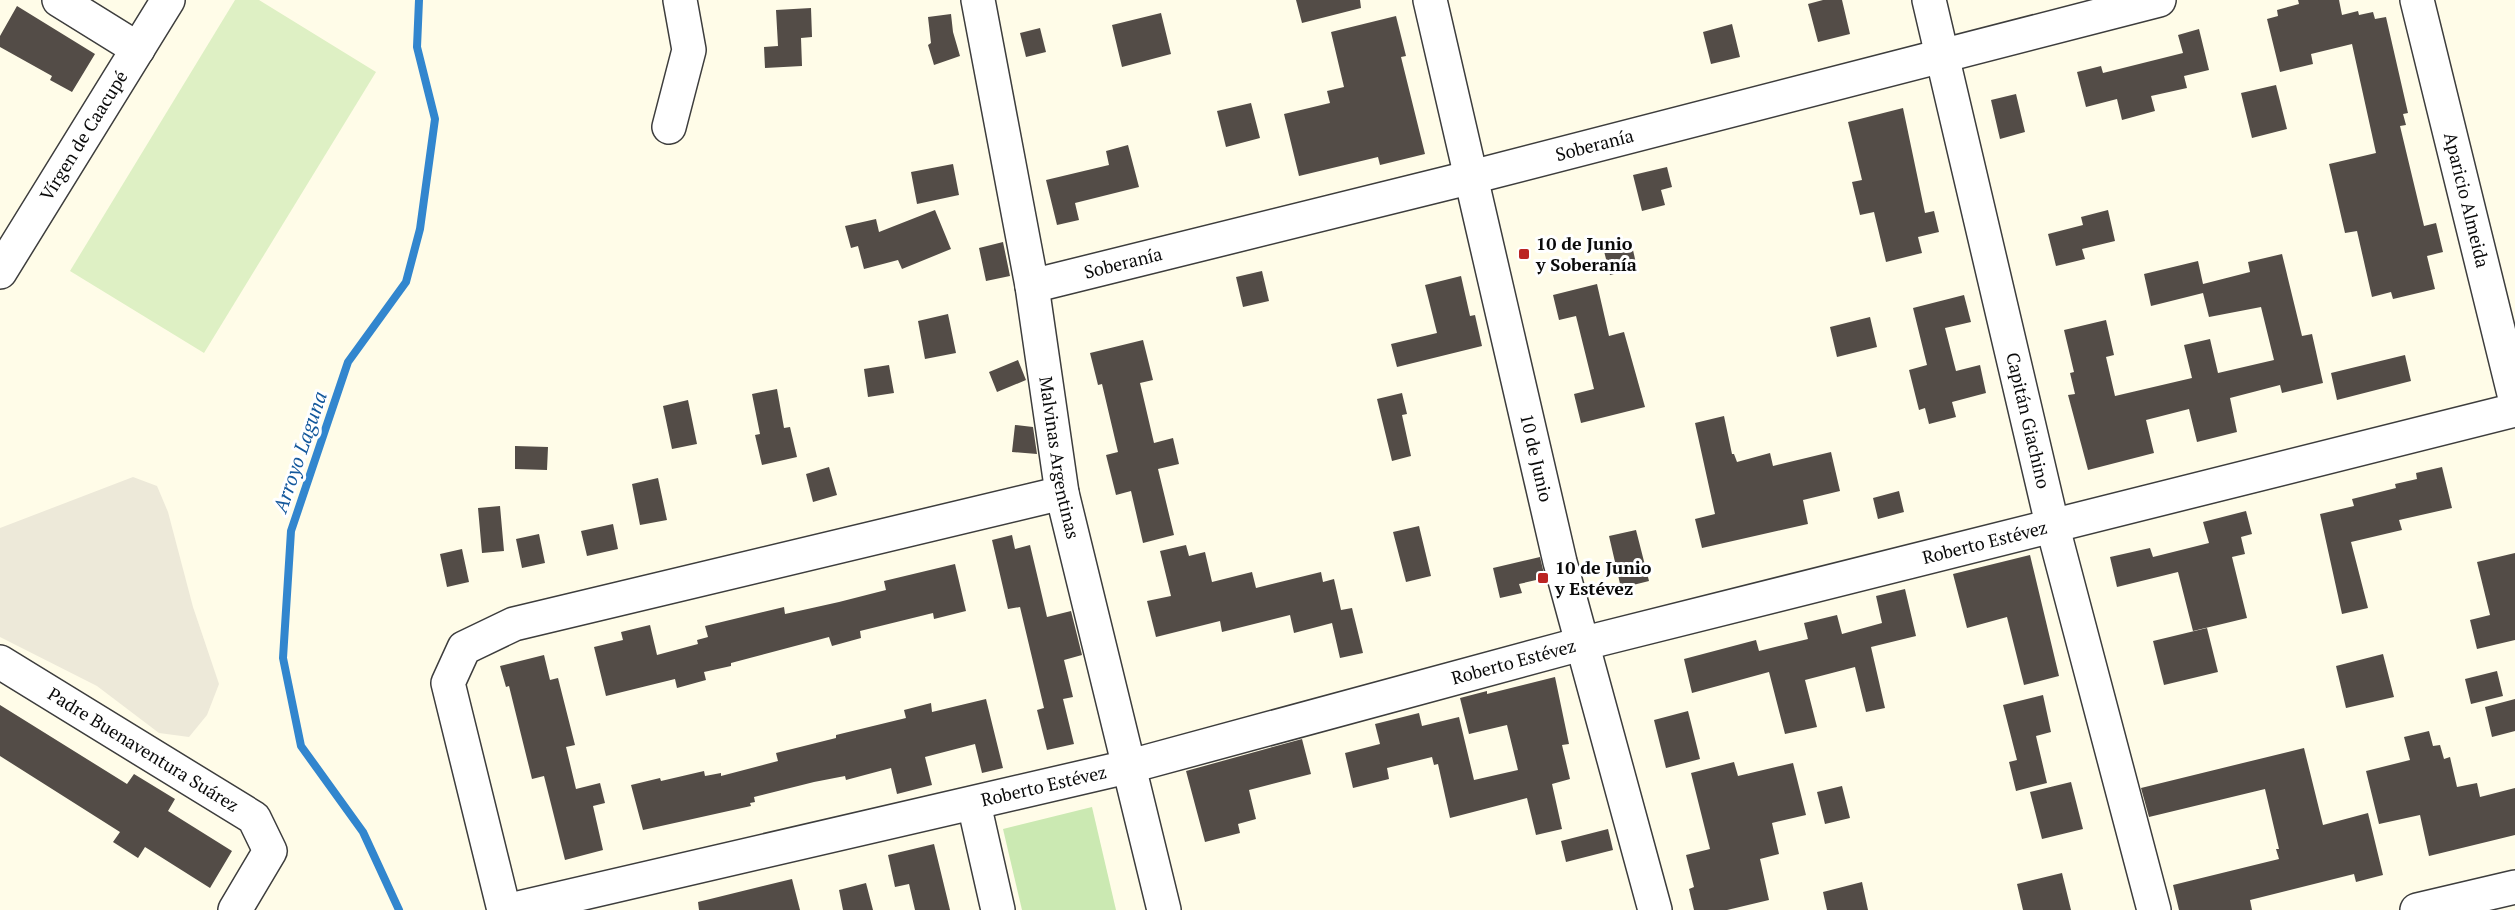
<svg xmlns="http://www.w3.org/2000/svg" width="2515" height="910" font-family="'PT Serif',serif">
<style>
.green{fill:#cbe9b2}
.pitch{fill:#def0c4}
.plaza{fill:#ede9d9}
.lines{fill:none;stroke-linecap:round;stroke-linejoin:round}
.stream{stroke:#3286ce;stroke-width:8}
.building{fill:#534c47}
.minor-casing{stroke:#3d3d3d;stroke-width:36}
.minor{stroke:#fff;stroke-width:33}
.poi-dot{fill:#bb2422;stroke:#fff;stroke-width:2}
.labels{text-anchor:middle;stroke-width:6;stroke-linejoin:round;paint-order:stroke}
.street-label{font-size:18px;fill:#0a0a0a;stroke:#fff}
.poi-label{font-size:18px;font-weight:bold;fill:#0a0a0a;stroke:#fff;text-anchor:start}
.water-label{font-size:20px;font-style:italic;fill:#14589c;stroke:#fff}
</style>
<rect width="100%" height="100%" fill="#fffce8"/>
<path class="green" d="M1092 807 1116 910H1022L1003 829Z"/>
<path class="pitch" d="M235 0H259L376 72 204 353 70 271Z"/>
<path class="plaza" d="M133 477 157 486 168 512 193 607 219 684 207 715 189 737 159 733 97 686 0 637V528Z"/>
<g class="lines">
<path class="stream" d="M399 910 363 832 301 746 283 658 291 531 348 362 406 282 420 229 435 119 417 47 419 0"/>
</g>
<path class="building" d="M1296 0H1360L1361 8 1302 23Z
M1823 0H1842L1850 34 1818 42 1808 4Z
M2298 0H2339L2342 15 2358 11 2359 15 2373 12 2375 19 2386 17 2408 113 2403 114 2406 125 2400 126 2424 226 2436 223 2443 252 2427 256 2435 289 2393 299 2391 292 2372 297 2357 231 2345 233 2329 164 2376 153 2352 44 2311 54 2313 64 2280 72 2267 19 2278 16 2277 10 2299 4Z
M17 6 95 54 72 92 50 80 52 76 0 47V36Z
M811 8 812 37 801 38 802 66 765 68 764 47 778 46 776 10Z
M1161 13 1171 54 1122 67 1112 25Z
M951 14 953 32 960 56 934 65 928 45 931 43 928 17Z
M1396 16 1406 56 1401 57 1425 154 1380 165 1378 157 1299 176 1284 114 1330 103 1327 91 1344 87 1331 32Z
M1732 24 1740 57 1711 64 1703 32Z
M1040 28 1046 52 1026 57 1020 33Z
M2199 29 2209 70 2184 76 2187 88 2151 96 2155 111 2122 120 2117 99 2086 107 2077 72 2101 66 2103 73 2183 53 2178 35Z
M2276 85 2287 129 2252 138 2241 93Z
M2016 94 2025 132 2000 139 1991 100Z
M1251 103 1260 138 1226 147 1217 111Z
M1903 108 1925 213 1934 211 1939 232 1918 237 1922 253 1886 262 1874 212 1860 215 1852 182 1862 180 1848 122Z
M1128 145 1139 187 1075 203 1079 220 1057 225 1046 180 1109 165 1106 151Z
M953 164 959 195 917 204 911 172Z
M1667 167 1672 187 1661 190 1665 205 1642 211 1633 175Z
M935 210 951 249 902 269 898 260 864 269 858 246 851 248 845 226 876 219 879 232Z
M2108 210 2115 241 2082 249 2085 259 2056 266 2048 234 2083 225 2081 217Z
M1631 241 1637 268 1610 275 1603 247Z
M1003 242 1010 276 986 281 979 248Z
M2282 254 2302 336 2312 334 2323 383 2282 393 2280 385 2230 398 2237 432 2197 442 2189 409 2146 420 2154 453 2088 470 2068 395 2075 394 2070 373 2074 372 2064 330 2106 320 2114 355 2106 357 2115 396 2192 378 2184 345 2210 339 2218 373 2274 360 2261 307 2209 317 2203 293 2151 306 2144 274 2198 261 2203 284 2250 272 2248 262Z
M1262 271 1269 301 1243 307 1236 277Z
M1461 276 1470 316 1475 315 1482 346 1397 367 1391 344 1437 333 1425 285Z
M1597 284 1609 336 1624 332 1645 407 1581 423 1574 394 1594 389 1576 316 1559 320 1553 295Z
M1964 295 1971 322 1945 328 1956 371 1980 365 1986 393 1952 402 1956 417 1929 424 1925 408 1919 410 1909 370 1927 365 1913 308Z
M948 314 956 353 925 359 918 321Z
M1870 317 1877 347 1837 357 1830 327Z
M1143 340 1153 380 1140 383 1154 443 1173 438 1179 464 1158 469 1174 535 1143 543 1131 491 1116 495 1106 455 1118 452 1102 384 1098 385 1090 353Z
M2405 355 2411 381 2337 400 2331 373Z
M1018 360 1026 380 997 392 989 372Z
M889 365 894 393 868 397 864 369Z
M777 389 784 428 790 427 797 457 762 465 755 435 760 434 752 394Z
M1402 393 1407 414 1402 415 1411 456 1392 461 1377 399Z
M688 400 697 444 672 449 663 406Z
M1724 416 1732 454H1734L1737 462 1770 453 1773 466 1831 452 1840 491 1803 500 1808 524 1702 548 1695 519 1715 514 1695 423Z
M1015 425 1033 427 1037 454 1012 452Z
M515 446 548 447 547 470 515 469Z
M829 467 837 495 813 502 806 474Z
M2442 467 2452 508 2399 520 2402 530 2351 542 2368 608 2342 614 2320 514 2354 506 2352 499 2396 488 2395 484 2417 479 2416 473Z
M658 478 667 520 640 525 632 484Z
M1899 491 1904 512 1878 519 1873 498Z
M500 506 504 551 482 553 478 508Z
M2246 511 2252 534 2241 537 2245 554 2232 557 2247 618 2193 631 2178 572 2117 587 2110 557 2150 548 2153 557 2209 543 2203 522Z
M613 524 618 549 587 556 581 531Z
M1419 526 1431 576 1406 582 1393 532Z
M1636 530 1649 581 1621 588 1609 536Z
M539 534 545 563 522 568 516 539Z
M1012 535 1015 549 1030 545 1047 617 1071 611 1082 655 1064 660 1073 697 1063 699 1074 744 1047 750 1037 710 1044 708 1020 607 1008 609 992 540Z
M1186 545 1189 556 1205 552 1212 582 1252 572 1256 588 1321 572 1323 582 1334 579 1341 610 1352 608 1363 653 1340 658 1332 623 1294 633 1290 615 1222 632 1220 621 1156 637 1147 601 1171 596 1160 551Z
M462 549 469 582 447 587 440 554Z
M2515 553V640L2477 649 2470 620 2490 615 2477 562Z
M2030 555 2059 676 2024 685 2007 617 1967 628 1953 574Z
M1540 557 1545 578 1519 584 1522 593 1500 598 1493 568Z
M955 564 966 611 934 619 933 613 860 631 861 638 832 646 829 637 731 663V666L704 672 706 680 677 688 675 679 606 696 594 647 623 640 621 632 650 625 657 655 698 644 697 640 708 637 705 626 784 607 785 614 839 602 886 590 884 581Z
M1905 589 1916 636 1871 647 1885 708 1866 712 1855 667 1805 680 1817 727 1785 734 1769 672 1692 693 1684 659 1756 640 1759 651 1808 639 1804 623 1837 615 1842 634 1882 623 1876 596Z
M2207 628 2218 672 2164 685 2153 641Z
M2383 654 2394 697 2346 708 2336 666Z
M544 655 550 680 558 678 575 745 566 747 576 789 600 783 605 803 593 806 603 850 565 860 544 776 532 779 509 686 506 687 500 666Z
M2497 671 2503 696 2471 704 2465 679Z
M1555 677 1569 744 1562 745 1570 779 1552 784 1562 829 1536 835 1527 798 1450 818 1438 764 1434 765 1432 757 1387 768 1389 779 1353 788 1345 753 1380 744 1375 724 1419 713 1422 726 1459 717 1474 780 1518 770 1507 725 1469 734 1460 698 1487 691V694Z
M2043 695 2051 732 2036 736 2047 783 2016 791 2009 762 2017 760 2003 705Z
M986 699 1003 768 982 773 975 744 925 757 932 785 897 794 891 768 846 780 845 776 814 782 754 797 755 802 750 803 751 806 643 830 631 785 660 778 661 781 704 771 705 776 721 773V776L778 761 776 753 836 738V735L906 718 904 710 931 703 932 712Z
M2515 699V731L2492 737 2485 707Z
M0 705 127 784 134 774 175 799 168 811 232 851 210 888 145 847 138 858 113 842 120 832 0 756Z
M1688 711 1700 759 1666 768 1654 720Z
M2429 731 2433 746 2440 745 2444 759 2450 757 2457 787 2477 783 2480 797 2515 788V835L2429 856 2420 815 2379 824 2366 771 2410 760 2404 737Z
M1302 739 1311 774 1249 790 1256 819 1238 824 1240 833 1205 842 1186 771Z
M2304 748 2323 825 2368 813 2383 875 2356 882 2354 874 2250 900 2252 910H2179L2173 885 2279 859 2276 849H2279L2265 789 2149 817 2141 788Z
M1734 762 1738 776 1793 763 1806 815 1772 823 1779 854 1760 859 1769 900 1727 910H1694L1689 889 1694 887 1686 855 1710 849 1691 773Z
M2071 782 2083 829 2042 839 2030 792Z
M1842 786 1850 818 1825 824 1817 792Z
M1608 829 1613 850 1566 862 1561 841Z
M934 844 950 910H915L909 884 895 887 888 855Z
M2062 873 2071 910H2023L2017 884Z
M792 879 800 910H699L698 902Z
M1862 882 1868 910H1827L1823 892Z
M866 883 873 910H843L839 890Z"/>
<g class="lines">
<g class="minor-casing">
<g id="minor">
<path d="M59 0 138 49"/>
<path id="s1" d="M978 0 1032 286 1062 493 1164 910"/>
<path id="s2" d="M1430 0 1560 562 1655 910"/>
<path id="s3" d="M1929 0 2052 524 2154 910"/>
<path id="s4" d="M2417 0 2515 398"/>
<path d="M669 127 689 50 680 0"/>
<path id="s5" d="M0 272 168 0"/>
<path id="s6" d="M1032 286 1472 177 2159 0"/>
<path id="s7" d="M0 662 254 818 270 851 235 910"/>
<path d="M974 804 998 910"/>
<path d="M504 910 448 683 464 648 514 624 1062 493"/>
<path id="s8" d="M510 910 1127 767 1581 644 2515 410"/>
<path d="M2417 910 2515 887"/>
</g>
</g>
<use href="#minor" class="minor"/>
</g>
<g class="poi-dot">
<rect x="1518" y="248" width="12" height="12" rx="3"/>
<rect x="1537" y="572" width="12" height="12" rx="3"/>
</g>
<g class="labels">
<g class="street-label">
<text dy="6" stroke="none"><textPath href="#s5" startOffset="160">Vírgen de Caacupé</textPath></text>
<text dy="6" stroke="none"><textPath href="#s6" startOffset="580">Soberanía</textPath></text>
<text dy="6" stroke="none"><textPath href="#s4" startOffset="206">Aparicio Almeida</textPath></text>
<text dy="6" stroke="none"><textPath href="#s6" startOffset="94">Soberanía</textPath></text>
<text dy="6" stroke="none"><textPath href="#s3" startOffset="432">Capitán Giachino</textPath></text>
<text dy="6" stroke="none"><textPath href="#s1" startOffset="465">Malvinas Argentinas</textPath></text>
<text dy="6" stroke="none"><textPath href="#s2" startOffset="470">10 de Junio</textPath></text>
<text dy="6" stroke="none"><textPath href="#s8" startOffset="1520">Roberto Estévez</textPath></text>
<text dy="6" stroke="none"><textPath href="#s8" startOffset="1034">Roberto Estévez</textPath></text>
<text dy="6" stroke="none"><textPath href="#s7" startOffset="168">Padre Buenaventura Suárez</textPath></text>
<text dy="6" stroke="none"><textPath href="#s8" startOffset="548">Roberto Estévez</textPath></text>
</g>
<g class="poi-label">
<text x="1536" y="250">10 de Junio<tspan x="1536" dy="21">y Soberanía</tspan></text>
<text x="1555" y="574">10 de Junio<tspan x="1555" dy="21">y Estévez</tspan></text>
</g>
<g class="water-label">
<text transform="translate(300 452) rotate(-71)" y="7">Arroyo Laguna</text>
</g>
</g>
</svg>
